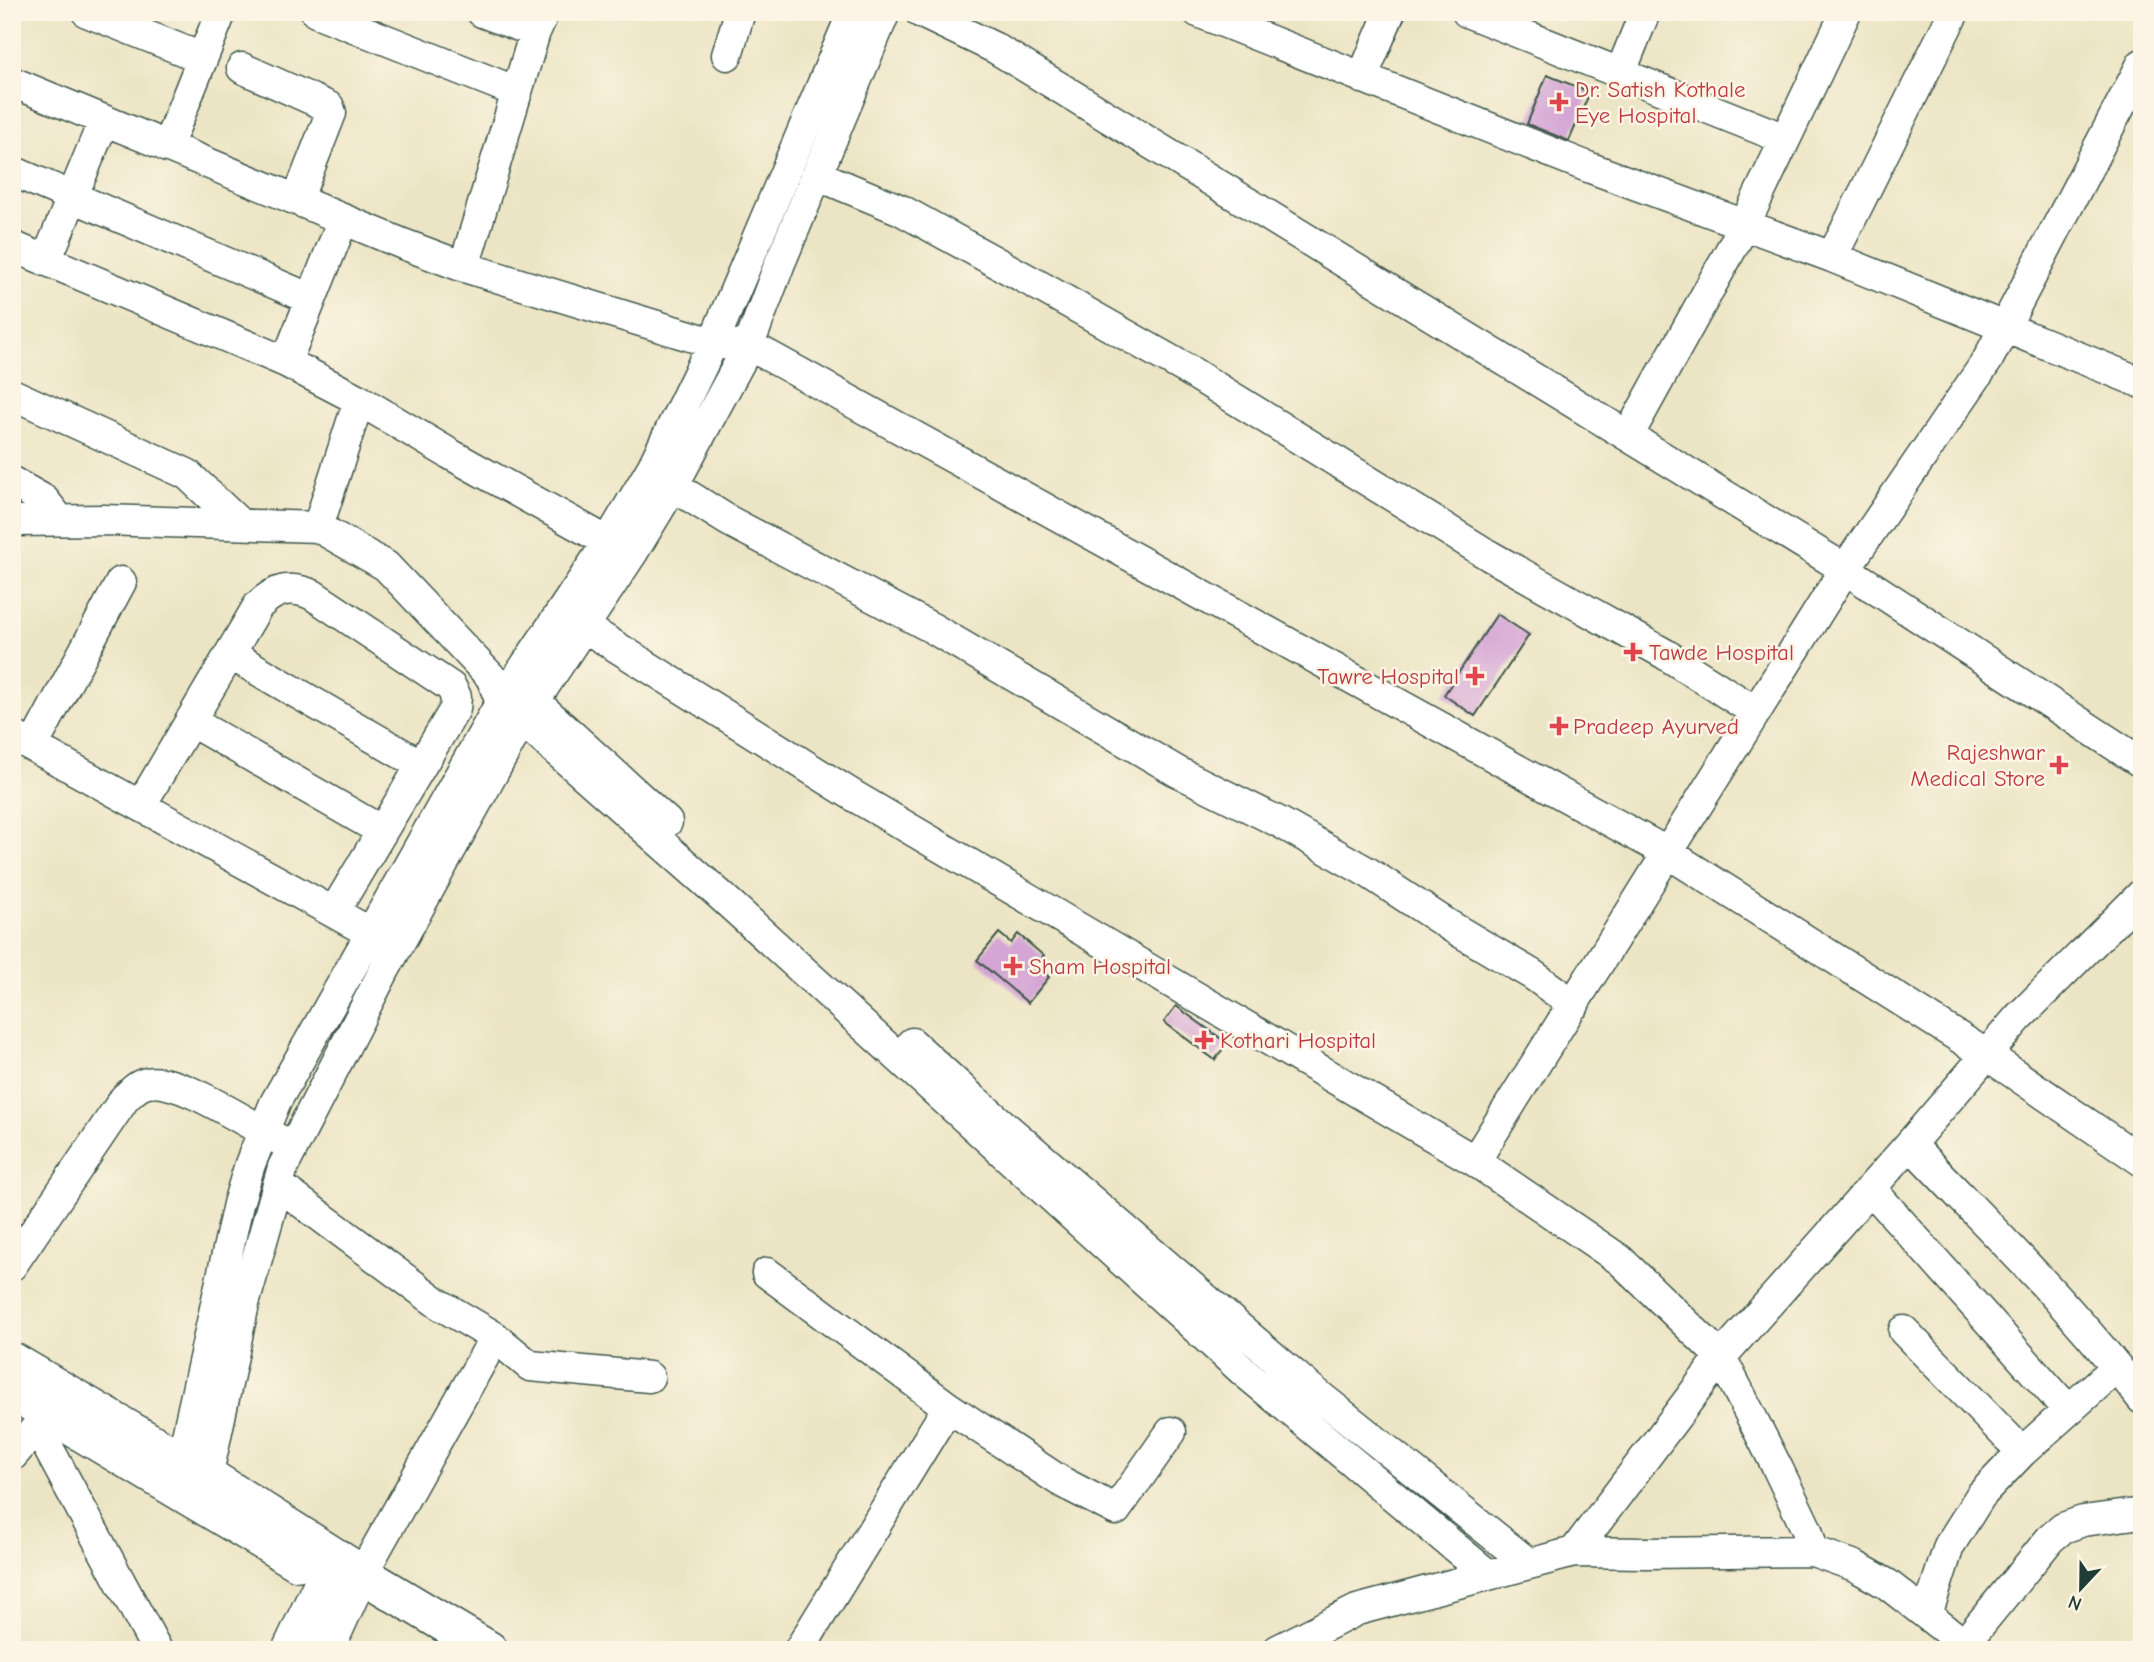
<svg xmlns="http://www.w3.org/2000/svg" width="2154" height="1662" font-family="'Comic Neue',sans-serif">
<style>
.building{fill:#d4a5d5}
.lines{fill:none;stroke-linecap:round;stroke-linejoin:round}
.minor-casing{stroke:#3e564a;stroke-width:33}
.major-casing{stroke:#3e564a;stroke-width:40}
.minor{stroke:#fff;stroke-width:30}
.major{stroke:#fff;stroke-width:37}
.health-dot{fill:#e0444e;stroke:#fcf5e5;stroke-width:2.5}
.labels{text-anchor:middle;stroke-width:5;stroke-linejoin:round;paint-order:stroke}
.health-label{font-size:23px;fill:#be3a42;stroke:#fcf5e5;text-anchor:start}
</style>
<rect width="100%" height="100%" fill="#fcf5e5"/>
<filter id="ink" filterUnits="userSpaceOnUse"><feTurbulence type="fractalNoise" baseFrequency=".0143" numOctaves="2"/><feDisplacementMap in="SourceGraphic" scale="14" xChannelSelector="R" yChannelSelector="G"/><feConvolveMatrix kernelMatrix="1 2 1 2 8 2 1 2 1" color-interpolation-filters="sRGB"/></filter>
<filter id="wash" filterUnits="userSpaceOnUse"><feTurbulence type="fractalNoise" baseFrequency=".00686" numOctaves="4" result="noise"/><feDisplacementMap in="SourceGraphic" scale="28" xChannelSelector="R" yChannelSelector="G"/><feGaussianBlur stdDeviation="1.57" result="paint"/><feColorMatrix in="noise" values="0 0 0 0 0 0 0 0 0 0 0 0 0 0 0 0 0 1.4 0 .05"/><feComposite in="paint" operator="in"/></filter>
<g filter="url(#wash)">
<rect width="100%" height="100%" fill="#ece5c5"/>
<g id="blocks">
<path class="building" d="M1547 75 1590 92 1569 141 1527 124Z
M1497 614 1529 635 1475 716 1444 695Z
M999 933 1011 943 1018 934 1044 956 1036 965 1049 977 1028 1003 977 960Z
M1176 1006 1227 1043 1215 1060 1164 1022Z"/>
</g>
</g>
<g filter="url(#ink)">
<use href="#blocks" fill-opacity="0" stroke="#3e564a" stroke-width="2"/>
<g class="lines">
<g class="minor-casing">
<path id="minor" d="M87 12 202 58
M316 12 517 92
M482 12 535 32
M920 12 995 48 1845 569 2142 763
M1198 12 1588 167 1832 257 2142 383
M1467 12 1785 139
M727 55 740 12
M242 68 329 107 331 113 297 200
M1620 74 1645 12
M1362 78 1390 12
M12 82 403 244 464 267 713 343 749 345 1668 853 1987 1055 2142 1161
M167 147 221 12
M12 171 311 299
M817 175 901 210 1043 288 1188 370 1490 556 1665 654 1756 712
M12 246 286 362 359 400 450 454 608 542
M1832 257 1954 12
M46 261 104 120
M464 267 535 32 544 12
M286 362 343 220
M12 394 187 474 240 524
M1628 436 1744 226 1846 12
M12 482 44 500 60 520
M673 486 729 521 932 628 1178 772 1281 823 1369 873 1450 926 1533 975 1574 1005
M12 521 104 520 318 527 386 566 491 677 501 702 720 895 1243 1371 1487 1574
M318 527 359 400
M567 616 854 796 1475 1161 1620 1260 1721 1357 1778 1469 1807 1530 1813 1551
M230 654 421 765
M520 688 667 822
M190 721 382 831
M12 735 371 933
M33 746 121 582
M141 805 258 606C275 589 290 585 313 595L451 687 456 697 455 709 334 912
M912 1043 973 1099 1306 1385 1528 1563
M1910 1144C1989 1227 2073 1308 2142 1399
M1475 1161 1845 569 1987 361 2142 64
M278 1185 439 1304 495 1337 530 1366 649 1377
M1871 1189 2068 1410
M12 1265 125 1098C132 1092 137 1085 147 1083 180 1076 249 1126 282 1141
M767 1273 948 1407 1060 1481 1116 1510 1171 1432
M1904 1331 2022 1452
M37 1427 157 1650
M12 1456 37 1427 45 1411
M177 1481 238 1204 250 1164 275 1103 501 702 608 542 652 468 713 343 853 12
M203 1497 244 1304 283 1167 385 969 522 720 633 552 673 486 749 345 780 263 885 12
M1574 1552 1721 1357 1910 1144 2018 1018 2142 894
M352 1592 495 1337
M1927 1615 1949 1546 1981 1495 2022 1452 2117 1367
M1964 1644 2050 1539 2063 1528 2083 1521 2142 1513
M799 1650 948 1407
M1278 1650 1357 1610 1574 1552 1646 1553 1813 1551 1855 1566 1887 1584 1964 1644 1966 1650"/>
</g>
<g class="major-casing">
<path id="major" d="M12 1361 208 1476 362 1574 489 1650
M12 1391 298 1562
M291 1650 325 1578
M325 1650 350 1595"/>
</g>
<use href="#minor" class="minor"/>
<use href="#major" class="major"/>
</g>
</g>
<g class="health-dot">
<path d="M1555.5 91.5h7v7h7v7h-7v7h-7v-7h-7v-7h7z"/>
<path d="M1629.5 641.5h7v7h7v7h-7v7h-7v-7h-7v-7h7z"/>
<path d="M1471.5 665.5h7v7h7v7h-7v7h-7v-7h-7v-7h7z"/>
<path d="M1555.5 715.5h7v7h7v7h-7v7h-7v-7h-7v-7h7z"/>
<path d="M2055.5 754.5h7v7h7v7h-7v7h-7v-7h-7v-7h7z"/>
<path d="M1009.5 955.5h7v7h7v7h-7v7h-7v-7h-7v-7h7z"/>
<path d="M1200.5 1029.5h7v7h7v7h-7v7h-7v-7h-7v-7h7z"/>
</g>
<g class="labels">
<g class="health-label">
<text x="1575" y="97">Dr. Satish Kothale<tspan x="1575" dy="26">Eye Hospital</tspan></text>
<text x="1649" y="660">Tawde Hospital</text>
<text x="1459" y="684" text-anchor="end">Tawre Hospital</text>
<text x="1573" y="734">Pradeep Ayurved</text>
<text x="2045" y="760" text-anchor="end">Rajeshwar<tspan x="2045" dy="26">Medical Store</tspan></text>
<text x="1029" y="974">Sham Hospital</text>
<text x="1220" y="1048">Kothari Hospital</text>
</g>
</g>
<rect width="2154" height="1662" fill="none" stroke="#fcf5e5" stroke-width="42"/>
<g transform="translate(2081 1588) rotate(202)" stroke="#fcf5e5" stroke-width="5" paint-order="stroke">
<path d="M0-5L12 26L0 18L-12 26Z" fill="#1f3d34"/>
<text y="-10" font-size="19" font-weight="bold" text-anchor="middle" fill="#1f3d34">N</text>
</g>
</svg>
